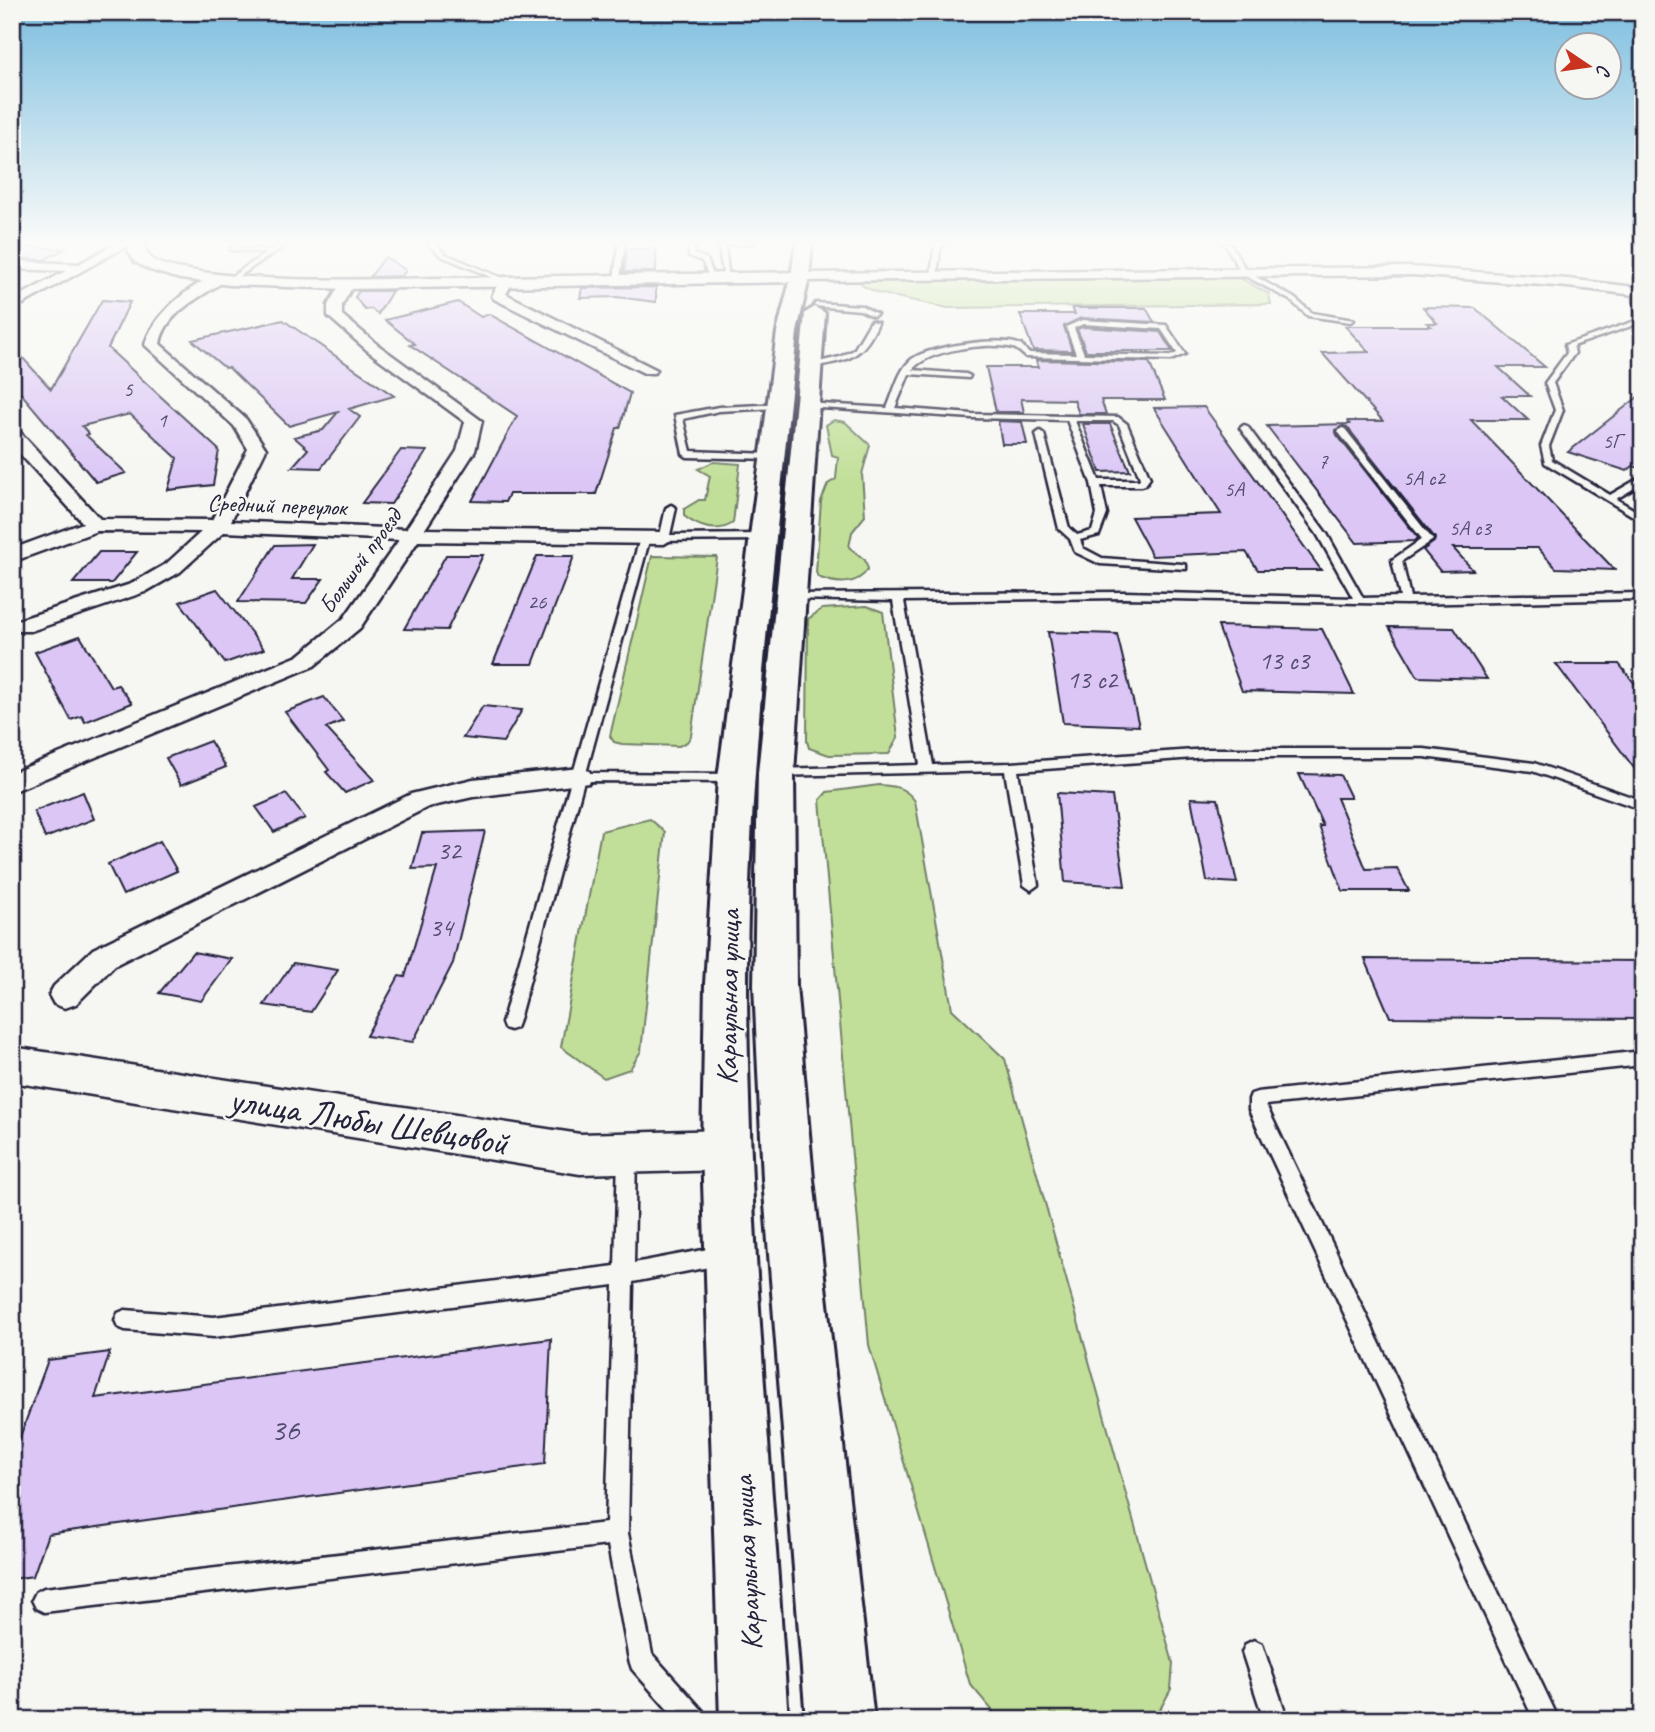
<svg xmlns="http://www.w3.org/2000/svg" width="1655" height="1732" font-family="Caveat,sans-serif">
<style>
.green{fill:#c1df98;stroke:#72806a;stroke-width:2}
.building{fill:#dbc6f6;stroke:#22223b;stroke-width:2}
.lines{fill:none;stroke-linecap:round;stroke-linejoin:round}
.service-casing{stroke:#22223b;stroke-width:5}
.minor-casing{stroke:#22223b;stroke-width:5}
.tertiary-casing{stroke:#22223b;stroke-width:5}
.primary-casing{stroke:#22223b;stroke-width:6}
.service{fill:#f6f6f2;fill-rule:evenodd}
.minor{fill:#f6f6f2;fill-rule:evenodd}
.tertiary{fill:#f6f6f2;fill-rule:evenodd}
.primary{fill:#f6f6f2;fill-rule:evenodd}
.labels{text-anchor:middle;stroke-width:5;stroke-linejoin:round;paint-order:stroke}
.far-number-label{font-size:21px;fill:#504b6a}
.far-street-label{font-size:24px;fill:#22223b;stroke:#f6f6f2}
.number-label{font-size:26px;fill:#504b6a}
.street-label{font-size:30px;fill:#22223b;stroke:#f6f6f2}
.near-number-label{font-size:32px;fill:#504b6a}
.near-street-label{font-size:37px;fill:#22223b;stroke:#f6f6f2}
</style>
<rect width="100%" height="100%" fill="#f6f6f2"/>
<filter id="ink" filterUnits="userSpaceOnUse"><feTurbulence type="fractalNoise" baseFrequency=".0143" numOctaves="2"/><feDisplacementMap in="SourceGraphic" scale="14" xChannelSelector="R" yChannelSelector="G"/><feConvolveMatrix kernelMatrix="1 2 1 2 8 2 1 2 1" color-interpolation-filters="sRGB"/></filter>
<g filter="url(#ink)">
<path class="green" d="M1236 276 1269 294 1271 304 948 308 878 293 863 286 861 282Z
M834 420 845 422 870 445 862 474 865 516 852 532 849 547 865 560 868 569C857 587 835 584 818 577L816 572 821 501 828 484 836 479 838 457 832 455 826 425Z
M713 462 740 464 733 523C717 534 698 527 684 516V509L699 500H705L710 476 698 469Z
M652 556 717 557 691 736 687 742 679 746 622 744 614 742 610 736Z
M867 606 883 612 898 737 889 754 829 755 809 748 807 741 808 619 822 609Z
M879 785C895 786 905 787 915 801L952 1009 1005 1059 1173 1663 1171 1689 1158 1713 1119 1720H1008L997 1716 970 1684 869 1345 820 800 827 792Z
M650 819 665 832 641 1051 630 1069 604 1078 561 1047 601 831Z"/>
<path class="building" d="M12 246 65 249 44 260 12 258Z
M627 249H656V272H624Z
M385 257 406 270 402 276 370 277Z
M656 287V302L617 297 580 298 582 288Z
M359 291H392L378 314 371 309 365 310 355 297Z
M102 300 130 302 108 348 219 450 213 485 168 490 177 458 130 414 82 426 89 434 86 435 126 473 96 482 20 392 12 394V346L51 389Z
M458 302 481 317 489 314 630 393 620 428H617L596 494H509L505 502 472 501 517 416 410 345 415 344 385 320Z
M1423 307 1475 308 1545 367H1498L1530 396H1502L1528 420H1471L1615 570 1556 568 1538 548H1453L1473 570 1440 571 1423 550 1434 542 1435 538 1347 427 1343 426 1335 430 1337 435 1418 538 1415 541 1357 543 1267 426 1350 424 1348 421H1383L1322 353 1369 352 1345 326H1431L1427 323H1437Z
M1072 308H1146L1154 322 1081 318 1064 326 1072 351 1033 350 1020 314H1075Z
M283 320 394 396 349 409 360 417 321 468 292 467 308 449 294 437 323 430 338 412 289 426 228 367 225 368 192 340Z
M1083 327 1160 332 1172 351H1086L1077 329Z
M1036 360 1149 362 1165 400H1101L1106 414H1079L1074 400 1021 399 1024 412H996L986 367H1038Z
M1643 393V469L1633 466 1627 471 1568 452Z
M1204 407 1212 418 1321 570H1258L1246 552 1152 556 1131 517 1221 514 1154 408Z
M998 421 1022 422 1027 444H1002Z
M1083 424H1110L1130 471 1100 472Z
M401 450 427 451 391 504 362 503Z
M313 544 292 579H323L306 603 238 602 275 545Z
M99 552H137L112 583H73Z
M446 555H483L447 630 404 629Z
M537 556H574L533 664H493Z
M217 589 264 649 225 663 180 602Z
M1218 626 1322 629 1354 694 1242 691Z
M1389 627 1454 628 1487 679 1418 677Z
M1048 632 1117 634 1139 726 1063 723Z
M80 636 111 687 118 685 132 703 85 722 82 716 71 720 35 652Z
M1556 664H1619L1643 694V780Z
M324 697 343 721 326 728 374 780 345 793 326 772 329 770 285 712Z
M483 706 522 710 503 742 463 738Z
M210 741 226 767 181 785 166 758Z
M1299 774 1340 775 1351 798H1337L1366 869 1397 868 1409 891H1343L1319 826H1323Z
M83 792 94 819 45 838 34 811Z
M1057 793 1112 796 1125 886 1065 882Z
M286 794 305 818 274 832 256 807Z
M1191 798 1218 799 1237 883 1207 881Z
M485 831 453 963 413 1042 366 1036 399 976 405 977 437 868 412 869 422 833Z
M160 841 177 871 123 895 108 864Z
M193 952 232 959 201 1001 159 993Z
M1365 959 1643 961V1019L1390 1017Z
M293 963 338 970 311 1012 264 1005Z
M551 1339 545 1464 48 1534 33 1576 12 1579V1459L48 1360 110 1352 95 1398Z"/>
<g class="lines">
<g class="service-casing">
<path id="service" d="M239 242H247L239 248 271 250 282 242H290L232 281H228V279L266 253 231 250V248Z
M427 242H434L445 254 509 281 504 282 441 256Z
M619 242H625L620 279 617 281 614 279Z
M688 242H694V254L707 259 715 280 710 279 702 261 689 256Z
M718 242 753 243 725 245 729 280 724 279Z
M939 242H946L940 249 937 277 934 279 931 277 934 249Z
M1220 242 1231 245 1247 272 1294 298 1312 313 1354 320 1350 322 1308 316 1290 300 1242 274 1227 247Z
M1633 290 1638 291 1643 322 1573 346 1575 353 1553 383 1563 410 1549 446 1552 460 1610 495 1643 476V483L1616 499 1643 515V522L1545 463 1541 446 1555 410 1545 383 1567 353 1565 345 1635 321 1637 320Z
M816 303 862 306 877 314 873 316 860 310 814 306Z
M1082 320 1166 325 1185 354 1171 360 1026 357C1022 354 1018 349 1013 348 989 341 927 350 912 370L966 374 970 376 969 378 909 374 895 408 972 414 1118 417 1127 424 1150 478 1145 485 1142 486H1101L1107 514 1099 535 1080 540 1083 548 1102 558 1182 564 1186 565V569L1100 564 1075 552 1070 539 1059 529 1036 434 1040 431 1044 434 1069 528 1077 535 1092 531 1097 514 1091 483 1067 420 972 418 806 407 802 405 806 403 887 408C894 393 898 370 912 359 930 346 1001 336 1021 345 1023 346 1026 350 1028 353L1076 354 1066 327ZM1083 324 1161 329 1177 353 1170 356 1084 354 1074 328ZM1075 421H1113L1119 425 1140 478 1139 480H1099Z
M871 321 878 323C862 360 846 361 810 367L806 365 840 357 854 350Z
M781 404 782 406 778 408 719 411 683 419 691 451 772 454 775 455V459L687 457 683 454 675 415 719 407Z
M1244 425 1247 426 1327 534 1363 598 1400 597 1392 560 1422 539 1339 433 1338 431 1342 428 1345 429 1433 540 1402 561 1410 597 1643 593V599L1406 604 1124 598 904 601 933 765 1011 763 1208 749H1424L1534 763 1643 801V810L1532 771 1424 757H1208L1018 771 1038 885 1031 890 1024 885 1005 771 772 776 771 773 777 769 920 765 893 601 789 599 785 598V594L1124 592 1353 598 1317 534 1240 428Z
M671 505 676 508 670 535 762 534 767 537 762 540 649 541 586 773 736 774 742 778 736 782 584 781 518 1023 516 1028 510 1030 504 1028 502 1023 640 538 645 535H660L666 508Z
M1643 1051V1065L1266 1105 1559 1720H1534L1249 1110V1099L1251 1094 1257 1092Z
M627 1147 633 1149 636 1155 634 1263 724 1246 731 1248 733 1255 731 1262 724 1264 633 1282 628 1533 652 1654 703 1711 706 1720H677L632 1669 629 1660 608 1545 44 1612 36 1608 32 1600 36 1592 44 1588 606 1523 614 1285 214 1337 125 1330 118 1327 115 1320 118 1313 125 1310 214 1317 615 1266 618 1155 621 1149Z
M1254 1640 1262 1644 1288 1720H1264L1242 1652 1246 1644Z"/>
</g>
<g class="minor-casing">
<path id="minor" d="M118 242H134L12 310V300L66 271 12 269V261L79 264Z
M1412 267 1568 279 1643 288V296L1568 287 1412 275 800 281 793 277 800 273Z
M218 275 225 279 223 282C199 298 165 313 160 344L246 419 266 449 231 521 406 529 457 451 465 422 368 351 328 316V305L342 281 347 280 354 284 342 305V315L378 345 482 421 475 451 425 529 664 532 674 538 664 544 418 541 360 628 314 666 12 792V773L298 656 344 618 399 540 224 532 180 572 145 592 31 631H15L12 626 15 621 131 584 166 564 201 532 97 531 12 562V549L83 523 12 445V429L18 430 100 519 212 520 248 449 234 426 145 345C151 317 191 283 218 275Z
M506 277 513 281 506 294 657 370 654 373H644L494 299 492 296 501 278Z
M580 768 589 771 593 777 589 783 473 797 428 807 115 965 76 1004 65 1008 54 1004 49 995 54 986 93 949 411 794 473 779Z"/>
</g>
<g class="tertiary-casing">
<path id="tertiary" d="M129 242H145C143 261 167 267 183 269 266 284 359 279 443 278 562 276 681 274 800 272L808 277 800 282 347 289 230 285 180 279 150 270 135 262 128 251Z
M12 1047 580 1134 726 1130 742 1136 748 1150 742 1164 726 1170 580 1174 12 1082Z"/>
</g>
<g class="primary-casing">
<path id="primary" d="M796 242H812L809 277 797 332C776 550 747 768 747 987 748 1231 772 1476 788 1720H720L702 1150 705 984 718 778 777 332 791 277Z
M815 307 825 313 794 773 796 985 813 1179 874 1720H806L763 1179 754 985 758 773 805 313Z"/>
</g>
<use href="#service" class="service"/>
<use href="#minor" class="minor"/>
<use href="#tertiary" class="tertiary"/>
<use href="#primary" class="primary"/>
</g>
</g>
<linearGradient id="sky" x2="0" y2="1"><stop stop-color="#7cbedf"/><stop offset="0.5" stop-color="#fbfbf9"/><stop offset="1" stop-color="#fbfbf9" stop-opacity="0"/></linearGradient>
<rect width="1655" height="485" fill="url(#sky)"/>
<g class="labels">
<g class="far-number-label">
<text x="128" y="396">5</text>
<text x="162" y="427">1</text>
<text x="1612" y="448">5Г</text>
<text x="1323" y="468">7</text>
<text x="1424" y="485">5А с2</text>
<text x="1234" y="496">5А</text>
<text x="1470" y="535">5А с3</text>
<text x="537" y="609">26</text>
</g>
<g class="far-street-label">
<text transform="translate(277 505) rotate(2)" y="8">Средний переулок</text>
<text transform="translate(360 561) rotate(-54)" y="8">Большой проезд</text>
</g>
<g class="number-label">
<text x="1284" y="669">13 с3</text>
<text x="1092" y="688">13 с2</text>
<text x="449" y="859">32</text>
<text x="441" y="936">34</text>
</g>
<g class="street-label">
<text transform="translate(728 997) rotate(-89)" y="10">Караульная улица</text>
<text transform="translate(747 1563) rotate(-93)" y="10">Караульная улица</text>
</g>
<g class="near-number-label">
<text x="285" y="1440">36</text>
</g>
<g class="near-street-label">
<text transform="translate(369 1120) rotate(9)" y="13">улица Любы Шевцовой</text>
</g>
</g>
<rect width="1655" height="1732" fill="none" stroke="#f6f6f2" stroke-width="42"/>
<rect x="21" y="21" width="1613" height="1690" fill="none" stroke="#22223b" stroke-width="2.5" filter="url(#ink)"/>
<g transform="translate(1588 66) rotate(103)"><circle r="33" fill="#f6f6f2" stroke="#a1a1a9" stroke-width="2"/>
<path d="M0-5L12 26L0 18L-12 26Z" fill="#c8321e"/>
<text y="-10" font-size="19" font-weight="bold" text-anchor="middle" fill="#22223b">С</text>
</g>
</svg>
